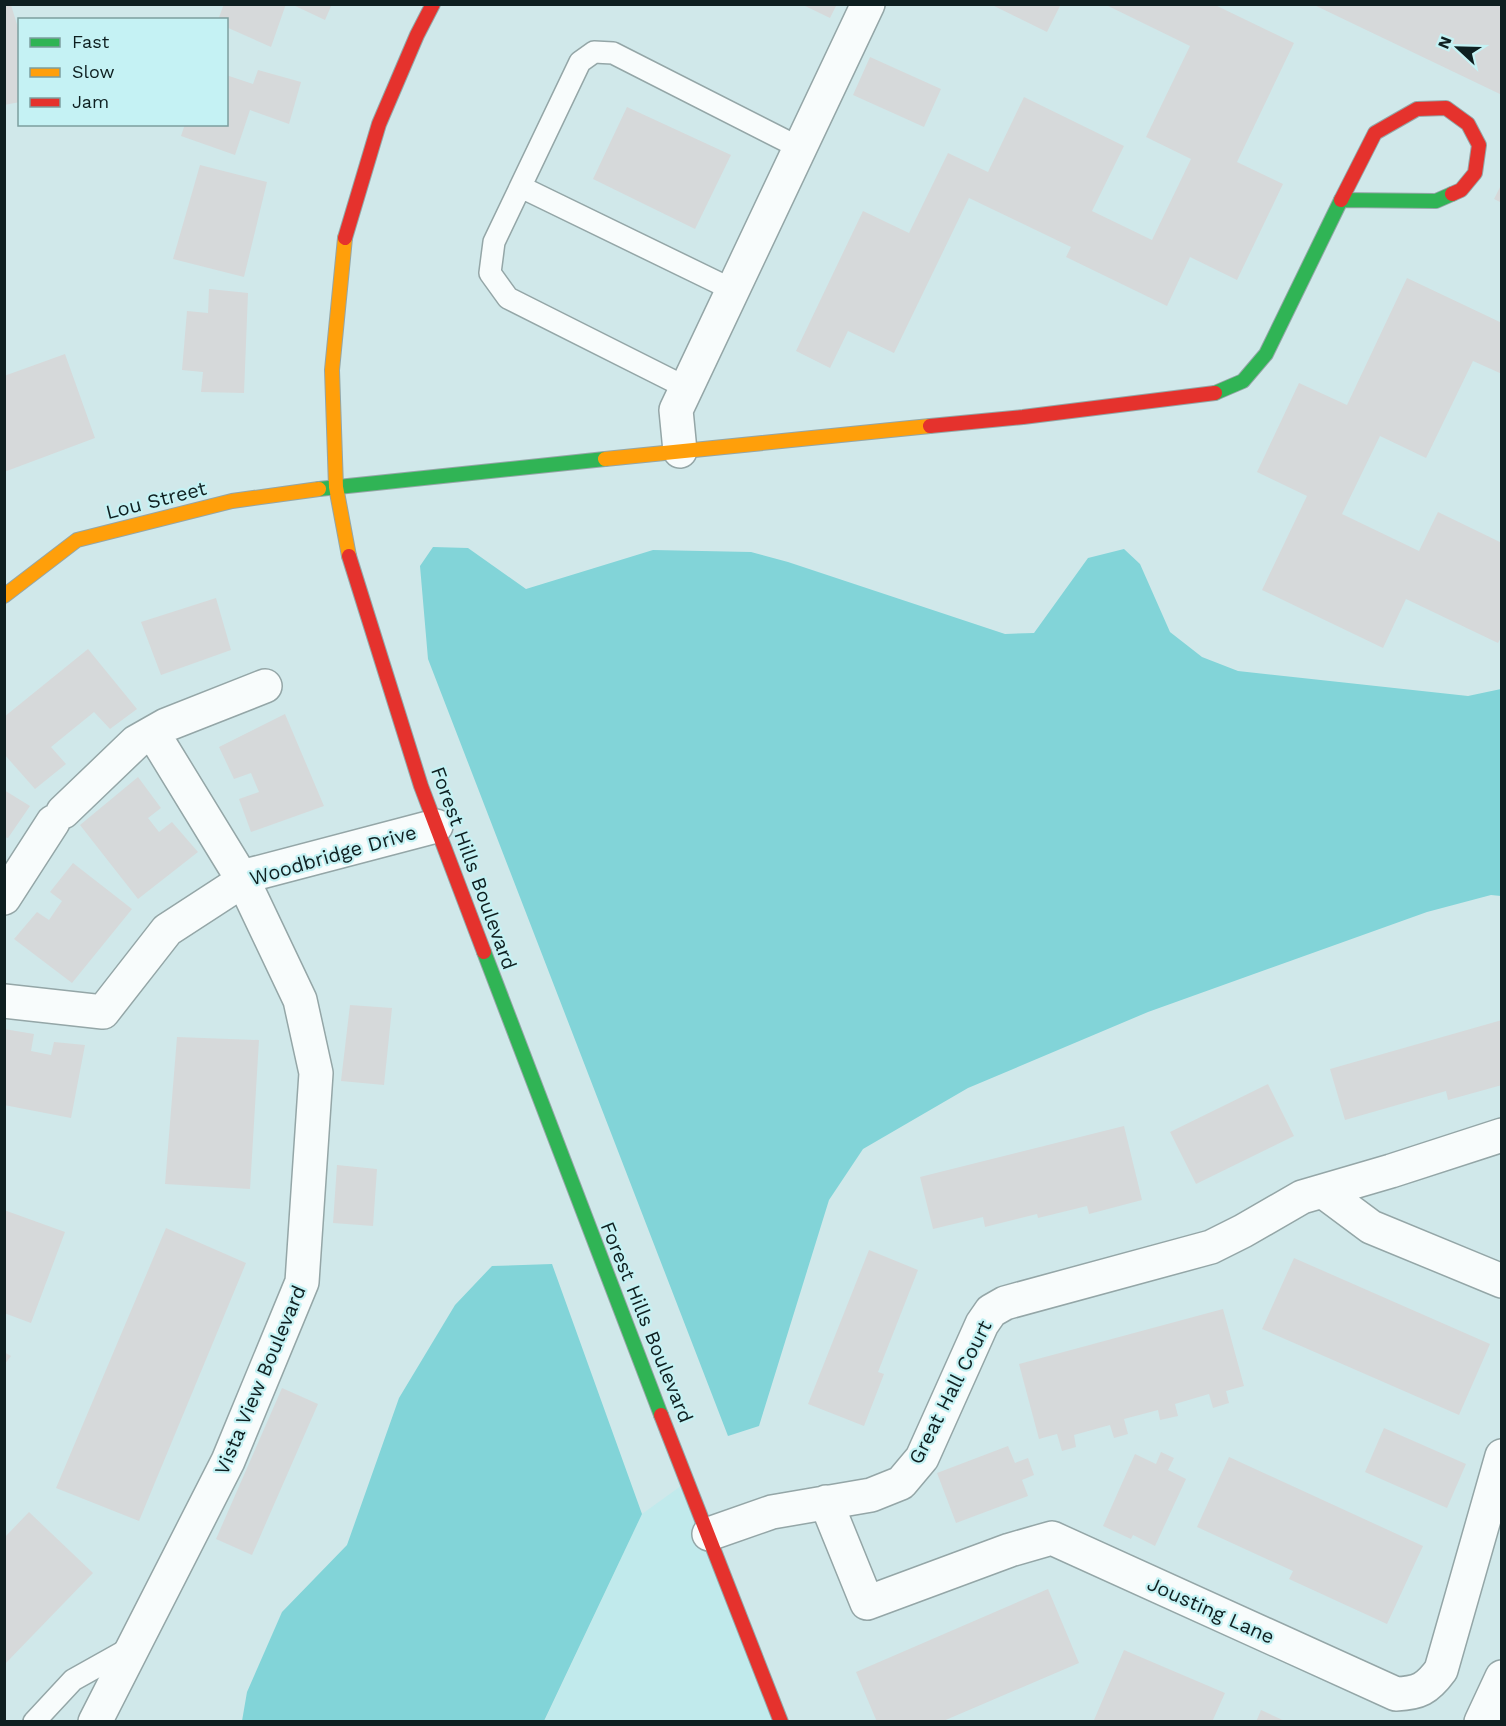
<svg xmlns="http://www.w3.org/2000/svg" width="1506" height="1726" font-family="'Work Sans',sans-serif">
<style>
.built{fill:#c1eaec}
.forest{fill:#82d4d8}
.building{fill:#d6d9da}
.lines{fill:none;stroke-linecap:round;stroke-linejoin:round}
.lane-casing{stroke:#94a6a7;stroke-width:24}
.street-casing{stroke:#94a6a7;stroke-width:36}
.fast-casing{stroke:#94a6a7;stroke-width:16}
.slow-casing{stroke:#94a6a7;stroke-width:16}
.jam-casing{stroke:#94a6a7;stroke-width:16}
.lane{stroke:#f8fcfc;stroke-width:21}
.street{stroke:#f8fcfc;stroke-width:33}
.fast{stroke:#30b455;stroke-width:14}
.slow{stroke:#ff9f0a;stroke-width:14}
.jam{stroke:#e5322d;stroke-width:14}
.labels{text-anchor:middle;stroke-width:4.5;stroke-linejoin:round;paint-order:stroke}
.street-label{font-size:20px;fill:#0e1f20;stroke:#c5f2f4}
</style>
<rect width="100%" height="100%" fill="#d0e8ea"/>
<path class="built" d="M685 1483 778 1721 544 1722 642 1514Z"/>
<path class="forest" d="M433 547 468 548 526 589 653 550 751 552 788 562 1005 634 1034 633 1088 558 1124 549 1140 564 1170 632 1202 657 1238 671 1468 696 1501 689V896L1491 895 1427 912 1148 1012 968 1088 863 1149 829 1200 759 1426 728 1436 428 659 420 566Z
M552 1264 642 1514 544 1721H242L247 1692 282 1612 347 1545 399 1398 455 1305 492 1266Z"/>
<path class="building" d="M224 4H286L271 47 226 27V20H218Z
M291 4H332L325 20Z
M801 4H837L830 18Z
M990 4H1061L1047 32Z
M1104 4H1213L1294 43 1237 162 1283 184 1237 280 1190 257 1167 306 1066 257 1071 247 969 198 894 353 848 331 830 368 796 351 863 211 909 233 948 153 988 172 1024 97 1124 146 1092 211 1152 240 1191 159 1146 137 1190 46Z
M1312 4H1502V95Z
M4 5H11L20 34V102L4 105Z
M870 57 941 89 924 127 853 95Z
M258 70 301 82 289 124 250 110 235 155 181 136 185 124H226V75L253 84Z
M627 107 731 155 695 229 593 179Z
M200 165 267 182 244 277 173 259Z
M1502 183V203L1494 199Z
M1407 278 1502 323V374L1473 361 1426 458 1380 436 1342 514 1419 551 1438 512 1502 543V636L1498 643 1406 599 1383 648 1262 590 1307 496 1257 472 1299 383 1347 405Z
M209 289 248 293 244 393 201 392 203 372 182 370 187 311 208 313Z
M65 354 95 438 4 472V376Z
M216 598 231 650 161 675 141 622Z
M88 649 137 709 110 729 94 712 51 747 66 764 35 789 4 754V717Z
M285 714 324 806 251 832 239 799 259 792 251 773 234 779 219 747Z
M138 777 161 808 148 818 159 832 172 822 198 852 138 899 80 825Z
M4 790 30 806 8 838 4 837Z
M73 863 132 909 72 983 14 939 37 912 49 920 62 901 50 892Z
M350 1005 392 1008 384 1085 341 1081Z
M1502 1020V1085L1448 1100 1446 1091 1345 1120 1330 1069Z
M4 1029 34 1034 31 1051 51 1055 54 1042 85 1045 71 1118 4 1105Z
M177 1037 259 1040 250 1189 165 1184Z
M1268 1084 1294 1136 1196 1184 1170 1132Z
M1124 1126 1142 1200 1089 1214 1087 1206 1038 1218 1037 1214 985 1227 983 1217 933 1229 920 1177Z
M337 1165 377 1169 373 1226 333 1223Z
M4 1210 65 1232 31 1323 4 1313Z
M166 1228 246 1263 139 1521 56 1488Z
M869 1250 918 1270 878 1372 884 1374 864 1426 808 1404Z
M1294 1258 1490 1344 1459 1415 1262 1329Z
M1223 1309 1244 1386 1226 1391 1229 1403 1213 1408 1209 1394 1175 1404 1178 1416 1160 1420 1158 1410 1124 1419 1128 1434 1114 1438 1110 1425 1074 1435 1076 1447 1062 1451 1057 1434 1039 1439 1019 1364Z
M4 1352 11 1356 4 1365Z
M282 1388 318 1404 252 1555 216 1539Z
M1384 1428 1466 1464 1447 1508 1365 1472Z
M1008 1446 1015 1463 1028 1458 1034 1475 1022 1480 1028 1496 956 1523 937 1473Z
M1161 1452 1174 1458 1168 1470 1186 1479 1155 1546 1133 1535 1131 1539 1103 1526 1135 1454 1156 1464Z
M1229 1457 1423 1546 1387 1624 1289 1579 1293 1571 1197 1527Z
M29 1512 93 1573 4 1665V1538Z
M1048 1589 1079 1663 941 1722H877L856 1672Z
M1124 1650 1225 1693 1212 1722H1098L1094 1720Z
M1261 1710 1287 1722H1256Z"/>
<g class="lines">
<g class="lane-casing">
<path id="lane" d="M521 187 733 290
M687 388 508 298 490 273 494 242 580 62 594 52 613 53 800 148
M34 1722 73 1680 132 1647"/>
</g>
<g class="street-casing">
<path id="street" d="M680 451 676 410 868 4
M63 812 136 742 166 725 265 686
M4 898 53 822
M4 1001 103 1012 167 930 253 874 436 826
M1324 1192 1371 1227 1502 1281
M826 1502 867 1603 1010 1550 1052 1538 1396 1694C1419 1693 1427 1689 1441 1670L1502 1456
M709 1534 772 1512 871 1495 901 1483 922 1458 982 1324 991 1311 1005 1303 1211 1247 1243 1231 1302 1197 1391 1171 1502 1135
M95 1722 228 1461 302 1282 316 1073 300 1000 243 880 153 733
M1481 1722 1502 1677"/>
</g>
<g class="fast-casing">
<path id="fast" d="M1215 393 1243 381 1266 354 1341 200 1436 201 1452 194
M319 489 605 459
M484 952 661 1415"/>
</g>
<g class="slow-casing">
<path id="slow" d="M345 238 332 370 336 487 349 556
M605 459 930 426
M4 596 77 540 232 501 319 489"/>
</g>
<g class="jam-casing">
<path id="jam" d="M1341 200 1375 133 1417 109 1446 108 1468 124 1479 145 1475 173 1461 190 1452 194
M345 238 379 124 417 35 433 4
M930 426 1023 417 1215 393
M349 556 421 786 484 952
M661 1415 781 1722"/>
</g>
<use href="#lane" class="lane"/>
<use href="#street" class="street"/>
<use href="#fast" class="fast"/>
<use href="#slow" class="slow"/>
<use href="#jam" class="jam"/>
</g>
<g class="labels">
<g class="street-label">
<text transform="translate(156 500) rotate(-14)" y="7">Lou Street</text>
<text transform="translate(333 855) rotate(-16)" y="7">Woodbridge Drive</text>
<text transform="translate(474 868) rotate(70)" y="7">Forest Hills Boulevard</text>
<text transform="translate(647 1322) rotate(68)" y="7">Forest Hills Boulevard</text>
<text transform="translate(260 1380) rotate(-67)" y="7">Vista View Boulevard</text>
<text transform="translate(950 1392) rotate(-63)" y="7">Great Hall Court</text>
<text transform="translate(1211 1610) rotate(24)" y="7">Jousting Lane</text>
</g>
</g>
<rect width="1506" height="1726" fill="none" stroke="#0e1f20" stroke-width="12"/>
<rect x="18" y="18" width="210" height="108" fill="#c5f2f4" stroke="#7c9e9f" stroke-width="1.5"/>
<rect x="30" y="38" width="30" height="9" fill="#30b455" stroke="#7c9e9f" stroke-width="1.5"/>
<text x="72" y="48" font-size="18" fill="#0e1f20">Fast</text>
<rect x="30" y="68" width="30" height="9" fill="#ff9f0a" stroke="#7c9e9f" stroke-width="1.5"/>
<text x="72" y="78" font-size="18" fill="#0e1f20">Slow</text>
<rect x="30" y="98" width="30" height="9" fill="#e5322d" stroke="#7c9e9f" stroke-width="1.5"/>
<text x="72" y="108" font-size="18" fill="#0e1f20">Jam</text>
<g transform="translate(1458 48) rotate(292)" stroke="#c5f2f4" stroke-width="4.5" paint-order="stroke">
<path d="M0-4.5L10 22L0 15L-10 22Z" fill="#0e1f20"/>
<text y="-9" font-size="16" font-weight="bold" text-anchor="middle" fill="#0e1f20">N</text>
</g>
</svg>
